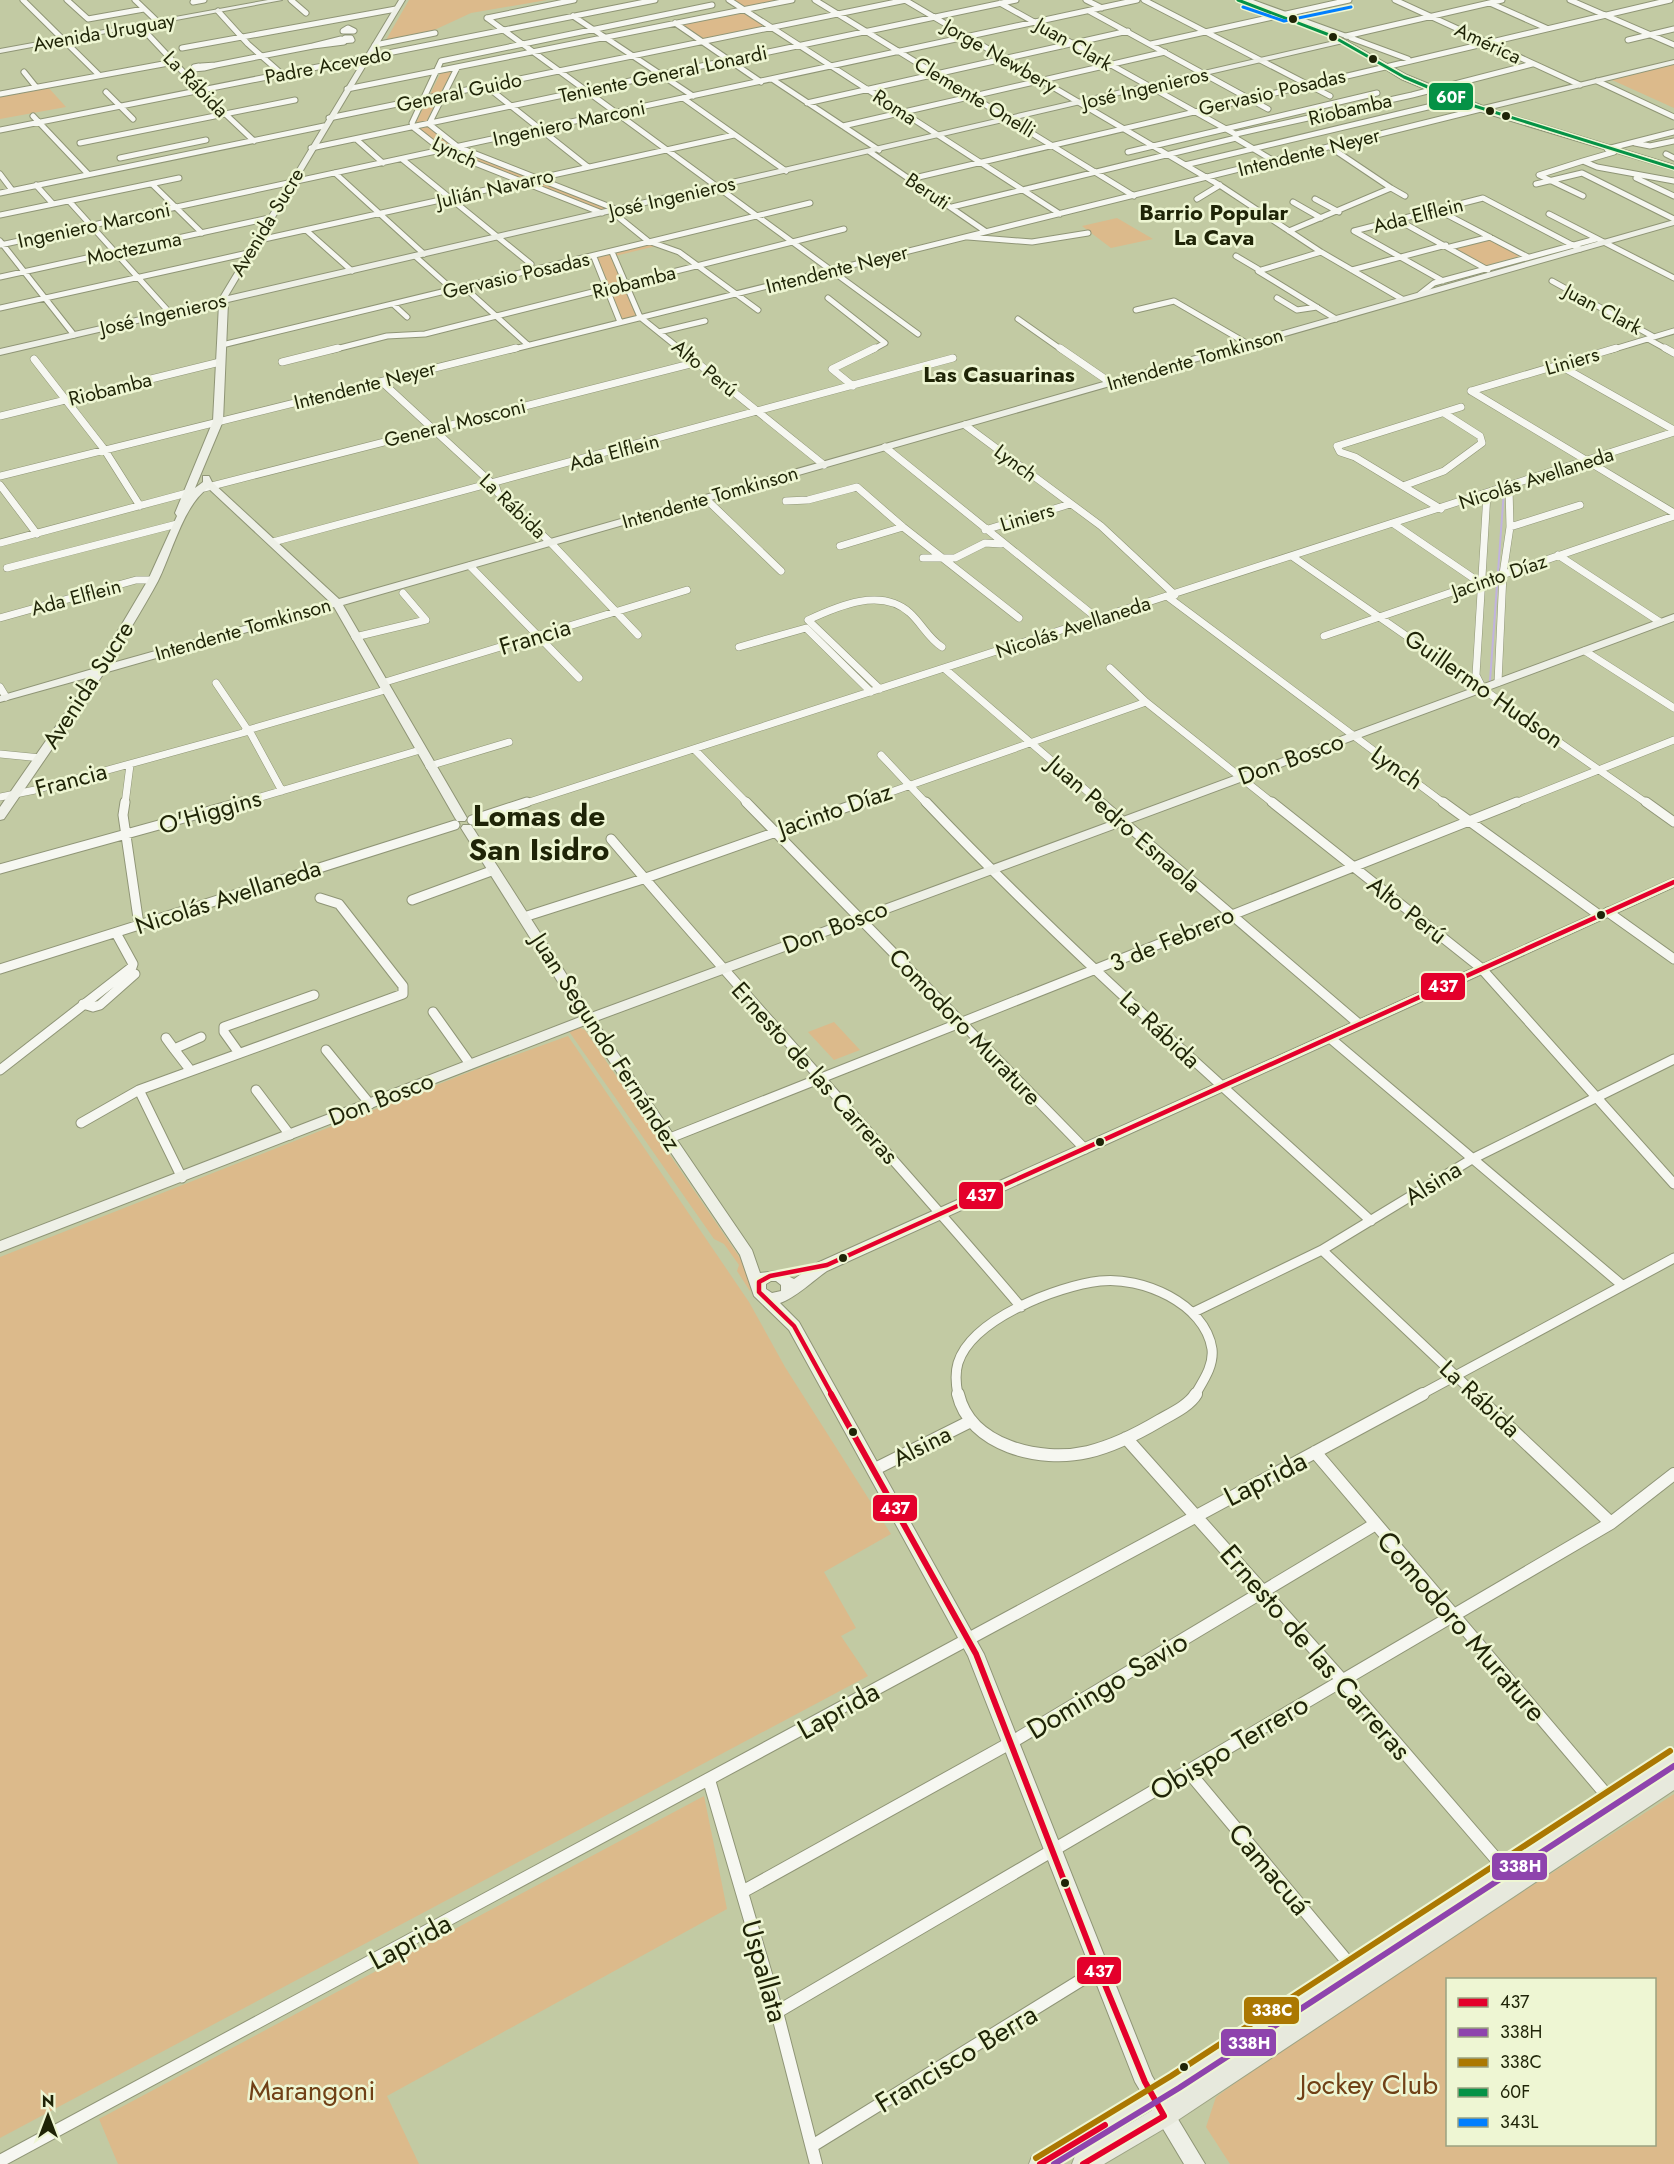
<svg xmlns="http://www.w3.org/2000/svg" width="1674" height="2164" font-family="Jost,sans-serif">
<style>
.green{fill:#dcba8b;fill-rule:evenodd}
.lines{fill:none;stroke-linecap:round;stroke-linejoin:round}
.stream{stroke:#c1b3de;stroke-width:2}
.street-far3-casing{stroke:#8f9576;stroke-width:7}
.street-far2-casing{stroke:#8f9576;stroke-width:8}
.street-far1-casing{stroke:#8f9576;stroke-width:11}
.street-casing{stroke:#8f9576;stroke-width:14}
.secondary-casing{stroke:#8f9576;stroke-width:2}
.primary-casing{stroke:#9da384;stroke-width:2}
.street-far3{stroke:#f6f7f1;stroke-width:5}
.street-far2{stroke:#f6f7f1;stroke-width:7}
.street-far1{stroke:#f6f7f1;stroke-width:9}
.street{stroke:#f6f7f1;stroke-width:12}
.secondary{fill:#eef0e7;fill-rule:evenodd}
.primary{fill:#e7e9dd;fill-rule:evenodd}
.bus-1-far1-casing{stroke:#eef6d3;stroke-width:9}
.bus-1-casing{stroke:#eef6d3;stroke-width:10}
.bus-2-casing{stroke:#eef6d3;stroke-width:10}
.bus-3-casing{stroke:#eef6d3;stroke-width:10}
.bus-4-casing{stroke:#eef6d3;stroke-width:6}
.bus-5-casing{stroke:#eef6d3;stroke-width:6}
.bus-1-far1{stroke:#e4002b;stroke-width:4.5}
.bus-1{stroke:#e4002b;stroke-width:6}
.bus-2{stroke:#8e44ad;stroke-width:6}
.bus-3{stroke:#ab7802;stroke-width:6}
.bus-4{stroke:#059246;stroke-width:3}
.bus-5{stroke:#007fff;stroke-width:3}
.bus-dot{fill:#1f2407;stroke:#eef6d3;stroke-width:2}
.labels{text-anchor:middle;stroke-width:5;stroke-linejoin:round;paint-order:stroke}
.far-street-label{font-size:20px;fill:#1f2407;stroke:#eef6d3}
.far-neighbourhood-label{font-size:22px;font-weight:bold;fill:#1f2407;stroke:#eef6d3}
.street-label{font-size:24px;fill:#1f2407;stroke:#eef6d3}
.near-street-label{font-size:28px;fill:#1f2407;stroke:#eef6d3}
.near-park-label{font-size:28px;fill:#704016;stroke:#eef6d3}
.district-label{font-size:30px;font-weight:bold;fill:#1f2407;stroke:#eef6d3}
.line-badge{stroke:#eef6d3;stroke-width:2}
.badge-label{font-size:16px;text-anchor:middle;font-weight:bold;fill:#fff}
</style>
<rect width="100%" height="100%" fill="#c2caa3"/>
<path class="green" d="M409 0H547L471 13 430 32 386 40Z
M729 0H792L745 10 772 28 702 42 675 24 743 10Z
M1674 64V108L1612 80Z
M453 69 425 124 454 146 614 209 605 211 444 148 415 125 441 72Z
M47 86 66 107 0 119V95Z
M1117 218 1153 239 1111 248 1082 226Z
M1485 237 1520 256 1484 266 1449 246Z
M651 242 660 245 615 256 640 317 620 322 594 257Z
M834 1022 860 1050 834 1060 808 1032Z
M581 1028 585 1030 740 1258 751 1275 752 1288 750 1291 737 1271 739 1265 724 1244 714 1239 568 1030Z
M568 1036 749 1302 785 1367 891 1534 824 1572 856 1628 841 1636 868 1676 0 2138V1257L482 1067Z
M1674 1794V2164H1230L1206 2127 1216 2097 1301 2035ZM1448 1980H1654V2144H1448Z
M704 1796 727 1909 387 2096 419 2164H118L99 2119Z"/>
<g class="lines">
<path class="stream" d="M1490 681 1504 490"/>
<g class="street-far3-casing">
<path id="street-far3" d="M23 0 99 75
M67 0 88 19 144 9
M135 0 158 22
M194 0 193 2 204 0
M291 0 306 13
M729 0 1060 214
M815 0 1134 196
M905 0 1221 186 1321 252 1402 299
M1086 0 1102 8
M1144 0 1330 96
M1395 0 1580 85
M1570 0 1674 45
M1000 3 1235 134 1237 139 1274 161
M1490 3 1546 28
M218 11 248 44 282 74
M1089 11 1268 109
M573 16 693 96
M487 18 918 334
M487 18 574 0
M675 23 761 82
M139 25 200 90 254 141
M348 28 354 31H343Z
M1346 36 1502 0
M345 38H351L352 40 341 41Z
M1351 38 1408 59
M341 39 313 46 344 42
M1628 40 1674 29
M1151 44 1349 0
M375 45 435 33
M182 48 396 9
M216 65 313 46
M199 66 204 68 193 69 194 67Z
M201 66 216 65 204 68
M457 68 429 124 458 147 618 210
M24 72 36 87
M772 79 879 150
M1597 81 1674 117
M486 86 588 167
M347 89 792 0
M106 92 133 119
M0 94 174 62
M683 98 786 171
M807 103 1128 31
M33 116 88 174
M329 118 906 0
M843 126 1165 52
M0 130 655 0
M1236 134 1412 95 1532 64
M356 139 383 163
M80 143 295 100
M1635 143 1650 146 1674 141
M311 148 1016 0
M1607 149 1674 132
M870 152 985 231
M1128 152 1377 93
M1614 152 1583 161 1597 167 1674 181
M1666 154 1674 158
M120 158 206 140
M402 159 531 264
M1583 161 1539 175 1583 196
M1185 165 1432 106
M335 173 424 254
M0 174 12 190
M1636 178 1674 196
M910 179 1670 0
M152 184 202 233
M1536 184 1582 173 1674 219
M36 185 53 204
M1391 188 1405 196
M0 193 324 126
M1197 199 1220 185
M1315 199 1339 212
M69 201 170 313
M1293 202 1321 218
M952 207 1236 138
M1438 210 1528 257
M611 211 648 241 679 252 758 310
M602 213 442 150 413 127 412 123 441 61 712 5
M1549 214 1674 278
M0 215 179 178
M1398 220 1488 270
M306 230 352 271
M1289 231 1391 188 1330 147
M1354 231 1483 198 1580 249
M1354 231 1443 281
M968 237 1032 242 1088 233
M0 241 74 335
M255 241 734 135
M0 245 1137 0
M1450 247 1490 237
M612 252 640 317 681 350
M1321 252 1258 271 1336 319
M415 256 453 290
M1236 256 1258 269
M594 257 620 322
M1352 270 1446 245
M0 277 269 218
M1552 281 1654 337
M465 288 528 345
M1420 294 1434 283 1596 239
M828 298 885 343 872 350
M1277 298 1297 310 1317 307
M394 305 407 317
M0 308 248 253
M1136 310 1174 301 1248 344
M1018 319 1062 350
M659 332 705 321
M1648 339 1668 350
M222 345 810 203
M332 350 387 336 425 334 844 229
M510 350 1481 109
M1611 350 1674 331"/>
</g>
<g class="street-far2-casing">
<path id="street-far2" d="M679 348 824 465
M1060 348 1111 383
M1665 348 1674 353
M34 359 104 449 140 506
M282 362 338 348
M1559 365 1674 430
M382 382 496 487 498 493 551 543 638 635
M853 386 832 369 875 348
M1471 391 1674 513
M1471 391 1616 348
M0 416 220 362
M965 425 1101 526 1175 595
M885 447 1098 619
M0 476 516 348
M0 485 37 534
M1403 486 1444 471 1482 443 1480 436 1444 413
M204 488 698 362
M706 499 781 571
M786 501 808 500 857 487 903 527 1019 618
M1441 509 1355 457 1340 452 1337 446 1461 407
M1394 524 1479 582
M1510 527 1580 505
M985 530 1070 504
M273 542 953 358
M0 543 187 493
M840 546 903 527
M1558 555 1660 622
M1293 557 1648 804
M923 558H955L985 543 1001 544
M470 566 579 678
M7 568 177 524
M1168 597 1445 804
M0 618 136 580H153
M1324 636 1674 516
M355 637 426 620 403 593
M739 647 806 628 871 692
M1585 651 1674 708
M1110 668 1146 702 1274 804
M945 669 1102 804
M1498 682 1503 574 1510 527 1509 487
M216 683 247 729
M382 683 687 590
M1481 685 1476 675 1487 494
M0 687 6 697
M880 689 808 620C838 606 881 587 910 613 922 624 928 638 942 647
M248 729 245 731 250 732 282 791
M251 729 385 690
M695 750 748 804
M0 754 41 758
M881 755 927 804
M429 766 509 742
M0 797 35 790 246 732
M125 804 130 765
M237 804 420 750
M523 804 1674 432
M857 804 1146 702
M1513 804 1674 740"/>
</g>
<g class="street-far1-casing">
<path id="street-far1" d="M125 802 123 815 139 925
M746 802 1085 1149
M926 802C1066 950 1221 1084 1371 1221
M1100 802 1359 1024
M1272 802 1481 968 1674 1184
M1443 802 1599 915
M1646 802 1674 822
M472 820 527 802
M611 839C745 997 887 1149 1021 1307
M0 869 242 802
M412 900 494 870
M1608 912 1674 959
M524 917 643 879 861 802
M0 969 455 825
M83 1004 93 1007 100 1005 135 974
M433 1012 470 1064
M166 1038 174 1049 201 1037
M1330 1038 1622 1285
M174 1049 191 1071
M326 1050 370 1104
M239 1053 224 1032V1027L314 995
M0 1070 132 967 133 964 116 933
M139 1090 182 1178
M256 1090 290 1135
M81 1123 139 1090 403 994V986L339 904 320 898
M670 1138 1517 802
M1322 1250 1476 1395
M1194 1312 1322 1250 1472 1159 1674 1059
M958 1395C956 1385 955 1373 958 1363 972 1319 1057 1286 1100 1281 1141 1276 1205 1303 1212 1349 1214 1366 1203 1381 1195 1395
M1420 1395 1674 1258"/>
</g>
<g class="street-casing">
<path id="street" d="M958 1394C970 1446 1040 1463 1088 1452 1113 1446 1137 1434 1159 1421 1171 1414 1189 1406 1196 1394
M1474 1394 1611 1523
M1126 1438 1342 1680 1504 1868
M1315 1452 1610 1799
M875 1469 969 1422
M1188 1771 1351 1966
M709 1780 777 2012 816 2164
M742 1892 1012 1742 1374 1525
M777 2012 1611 1523 1674 1474
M812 2146 1099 1969
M0 2161 1423 1394"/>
</g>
<g class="secondary-casing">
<path id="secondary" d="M268 0H282L0 53V49Z
M399 0H405L228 296 1343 39 1407 75 1483 106 1674 60V64L1491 109 1674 165V170L1478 111 1401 79 1343 43 228 302 223 421 195 488 203 482V476H209L212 482 339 599 1674 220V225L343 605 467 818 465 821H457L455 818 334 607 104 673 4 819 0 820V807L90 677 0 702V696L96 668 148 580 177 516 175 513 213 421 219 304 0 355V349L219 299ZM208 488 330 602 109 664C125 637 143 609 158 581 172 553 183 506 208 488Z
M1243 0H1253L1355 37 1348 39Z
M1674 614V621L596 1021 752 1250 760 1273 778 1271 794 1279 817 1263 1674 878V887L827 1271C814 1280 794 1299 780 1303L799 1322 984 1654 1152 2076 1205 2164H1184L1135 2082 968 1656 789 1330 754 1296 740 1255 585 1025 0 1252V1241L580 1017 461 828 463 825H471L473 828 591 1013ZM771 1281H776L781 1285V1291L772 1293 766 1289V1284Z"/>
</g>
<g class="primary-casing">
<path id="primary" d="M1674 1748V1768L1183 2089 1061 2164H1029L1032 2156 1167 2075Z
M1674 1770V1790L1172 2124 1104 2164H1072L1075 2156 1156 2108Z"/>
</g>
<use href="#street-far3" class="street-far3"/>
<use href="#street-far2" class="street-far2"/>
<use href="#street-far1" class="street-far1"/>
<use href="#street" class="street"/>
<use href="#secondary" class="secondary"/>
<use href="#primary" class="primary"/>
<g class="bus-1-far1-casing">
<path id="bus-1-far1" d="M832 1395 794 1326 759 1292V1282L770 1276 827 1265 1674 882"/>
</g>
<g class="bus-1-casing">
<path id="bus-1" d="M831 1394 976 1654 1096 1963 1145 2082 1164 2116 1083 2164
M1040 2164 1105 2125"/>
</g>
<g class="bus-2-casing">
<path id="bus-2" d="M1054 2164 1179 2088 1674 1766"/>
</g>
<g class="bus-3-casing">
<path id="bus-3" d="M1036 2158 1171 2076 1670 1751"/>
</g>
<g class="bus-4-casing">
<path id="bus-4" d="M1238 0 1332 36 1404 77 1468 104 1674 168"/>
</g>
<g class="bus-5-casing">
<path id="bus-5" d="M1243 7 1284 21 1351 7"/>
</g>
<use href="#bus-1-far1" class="bus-1-far1"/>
<use href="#bus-1" class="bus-1"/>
<use href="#bus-2" class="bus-2"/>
<use href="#bus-3" class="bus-3"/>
<use href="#bus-4" class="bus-4"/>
<use href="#bus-5" class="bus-5"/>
</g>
<g class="bus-dot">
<circle cx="1293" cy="19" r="5"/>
<circle cx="1333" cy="37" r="5"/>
<circle cx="1373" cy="59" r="5"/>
<circle cx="1490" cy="111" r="5"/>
<circle cx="1506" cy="116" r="5"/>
<circle cx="1601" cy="915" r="5"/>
<circle cx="1100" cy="1142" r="5"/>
<circle cx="843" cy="1258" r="5"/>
<circle cx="853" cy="1432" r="5"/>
<circle cx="1065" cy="1883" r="5"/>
<circle cx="1184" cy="2067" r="5"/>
</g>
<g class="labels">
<g class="far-street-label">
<text transform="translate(104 32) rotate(-10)" y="7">Avenida Uruguay</text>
<text transform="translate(1488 43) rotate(25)" y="7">América</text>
<text transform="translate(1074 44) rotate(30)" y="7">Juan Clark</text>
<text transform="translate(1000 56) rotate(30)" y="7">Jorge Newbery</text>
<text transform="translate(328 65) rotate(-11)" y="7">Padre Acevedo</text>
<text transform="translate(663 74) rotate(-12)" y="7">Teniente General Lonardi</text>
<text transform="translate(196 84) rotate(46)" y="7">La Rábida</text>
<text transform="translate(1145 88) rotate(-13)" y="7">José Ingenieros</text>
<text transform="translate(459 92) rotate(-12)" y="7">General Guido</text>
<text transform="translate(1272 92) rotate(-13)" y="7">Gervasio Posadas</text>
<text transform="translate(975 97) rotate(31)" y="7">Clemente Onelli</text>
<text transform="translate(895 107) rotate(33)" y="7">Roma</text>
<text transform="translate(1350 109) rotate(-13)" y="7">Riobamba</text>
<text transform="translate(569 123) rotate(-12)" y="7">Ingeniero Marconi</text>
<text transform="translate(455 152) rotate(26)" y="7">Lynch</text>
<text transform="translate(1309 152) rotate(-14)" y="7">Intendente Neyer</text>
<text transform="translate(495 188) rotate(-13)" y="7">Julián Navarro</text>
<text transform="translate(928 191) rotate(34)" y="7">Beruti</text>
<text transform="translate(672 197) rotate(-13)" y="7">José Ingenieros</text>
<text transform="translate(1418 215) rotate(-14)" y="7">Ada Elflein</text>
<text transform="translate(267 222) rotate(-59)" y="7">Avenida Sucre</text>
<text transform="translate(94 225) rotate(-12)" y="7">Ingeniero Marconi</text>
<text transform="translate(134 248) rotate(-12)" y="7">Moctezuma</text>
<text transform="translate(837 269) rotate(-14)" y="7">Intendente Neyer</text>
<text transform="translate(516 275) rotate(-13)" y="7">Gervasio Posadas</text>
<text transform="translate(634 282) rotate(-14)" y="7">Riobamba</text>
<text transform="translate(1603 309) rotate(28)" y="7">Juan Clark</text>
<text transform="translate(163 314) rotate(-13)" y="7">José Ingenieros</text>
<text transform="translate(1195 359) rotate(-16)" y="7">Intendente Tomkinson</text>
<text transform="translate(1572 361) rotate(-16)" y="7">Liniers</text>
<text transform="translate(705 368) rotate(39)" y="7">Alto Perú</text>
<text transform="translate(365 385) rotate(-14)" y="7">Intendente Neyer</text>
<text transform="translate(110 389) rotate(-14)" y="7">Riobamba</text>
<text transform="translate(455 423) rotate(-14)" y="7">General Mosconi</text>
<text transform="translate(614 452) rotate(-15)" y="7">Ada Elflein</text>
<text transform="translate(1016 463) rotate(37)" y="7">Lynch</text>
<text transform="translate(1536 478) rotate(-18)" y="7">Nicolás Avellaneda</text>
<text transform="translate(710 497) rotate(-16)" y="7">Intendente Tomkinson</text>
<text transform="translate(513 506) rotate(44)" y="7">La Rábida</text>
<text transform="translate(1027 517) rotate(-17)" y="7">Liniers</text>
<text transform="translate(1499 576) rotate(-19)" y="7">Jacinto Díaz</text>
<text transform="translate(76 597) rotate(-15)" y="7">Ada Elflein</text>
<text transform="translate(1073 627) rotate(-18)" y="7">Nicolás Avellaneda</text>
<text transform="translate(243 629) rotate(-16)" y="7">Intendente Tomkinson</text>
</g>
<g class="far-neighbourhood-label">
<text x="1214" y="220">Barrio Popular<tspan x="1214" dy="25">La Cava</tspan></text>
<text x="999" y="382">Las Casuarinas</text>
</g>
<g class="street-label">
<text transform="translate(535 637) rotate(-17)" y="8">Francia</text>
<text transform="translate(88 685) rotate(-57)" y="8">Avenida Sucre</text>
<text transform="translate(1484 689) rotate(35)" y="8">Guillermo Hudson</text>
<text transform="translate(1291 759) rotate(-20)" y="8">Don Bosco</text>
<text transform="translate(1397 768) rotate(35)" y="8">Lynch</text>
<text transform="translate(71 780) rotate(-15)" y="8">Francia</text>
<text transform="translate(835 810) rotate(-19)" y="8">Jacinto Díaz</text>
<text transform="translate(210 812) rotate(-16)" y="8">O'Higgins</text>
<text transform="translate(1124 824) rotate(41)" y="8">Juan Pedro Esnaola</text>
<text transform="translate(228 897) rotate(-18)" y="8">Nicolás Avellaneda</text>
<text transform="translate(1407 910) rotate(38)" y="8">Alto Perú</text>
<text transform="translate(835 927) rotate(-21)" y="8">Don Bosco</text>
<text transform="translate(1172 939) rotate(-23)" y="8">3 de Febrero</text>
<text transform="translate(965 1027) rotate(46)" y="8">Comodoro Murature</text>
<text transform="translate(1160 1030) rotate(43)" y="8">La Rábida</text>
<text transform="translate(606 1042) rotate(57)" y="8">Juan Segundo Fernández</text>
<text transform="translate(815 1073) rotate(48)" y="8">Ernesto de las Carreras</text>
<text transform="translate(381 1099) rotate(-21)" y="8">Don Bosco</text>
<text transform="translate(1433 1183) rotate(-32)" y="8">Alsina</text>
<text transform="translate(1480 1399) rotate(43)" y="8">La Rábida</text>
<text transform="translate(922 1446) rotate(-27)" y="8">Alsina</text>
</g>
<g class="near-street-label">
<text transform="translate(1265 1478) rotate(-27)" y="10">Laprida</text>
<text transform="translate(1462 1626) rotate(49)" y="10">Comodoro Murature</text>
<text transform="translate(1316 1652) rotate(49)" y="10">Ernesto de las Carreras</text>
<text transform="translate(1107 1685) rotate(-31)" y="10">Domingo Savio</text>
<text transform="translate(838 1710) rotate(-29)" y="10">Laprida</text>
<text transform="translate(1229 1747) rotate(-31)" y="10">Obispo Terrero</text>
<text transform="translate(1270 1869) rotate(50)" y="10">Camacuá</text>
<text transform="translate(410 1941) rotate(-28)" y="10">Laprida</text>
<text transform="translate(765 1971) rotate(74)" y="10">Uspallata</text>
<text transform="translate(956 2058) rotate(-31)" y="10">Francisco Berra</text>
</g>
<g class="near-park-label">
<text x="1369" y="2094">Jockey Club</text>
<text x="312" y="2100">Marangoni</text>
</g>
<g class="district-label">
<text x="539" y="826">Lomas de<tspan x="539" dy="34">San Isidro</tspan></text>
</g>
</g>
<g class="line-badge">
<rect x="1428" y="82" width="46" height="29" rx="6" fill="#059246"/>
<rect x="1420" y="972" width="46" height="29" rx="6" fill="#e4002b"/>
<rect x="958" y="1181" width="46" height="29" rx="6" fill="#e4002b"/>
<rect x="872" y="1494" width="46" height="28" rx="6" fill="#e4002b"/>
<rect x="1491" y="1852" width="57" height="29" rx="6" fill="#8e44ad"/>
<rect x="1076" y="1956" width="46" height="29" rx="6" fill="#e4002b"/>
<rect x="1243" y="1996" width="57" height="29" rx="6" fill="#ab7802"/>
<rect x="1220" y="2028" width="57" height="29" rx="6" fill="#8e44ad"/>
</g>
<g class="badge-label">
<text x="1451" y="103">60F</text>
<text x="1443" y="992">437</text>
<text x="981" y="1201">437</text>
<text x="895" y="1514">437</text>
<text x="1520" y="1872">338H</text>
<text x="1099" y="1977">437</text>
<text x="1272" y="2016">338C</text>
<text x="1249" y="2049">338H</text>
</g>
<rect x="1446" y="1978" width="210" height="168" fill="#eef6d3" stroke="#9ba281" stroke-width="1.5"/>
<rect x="1458" y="1998" width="30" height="9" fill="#e4002b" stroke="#9ba281" stroke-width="1.5"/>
<text x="1500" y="2008" font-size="18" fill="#1f2407">437</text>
<rect x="1458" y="2028" width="30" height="9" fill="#8e44ad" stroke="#9ba281" stroke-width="1.5"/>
<text x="1500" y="2038" font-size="18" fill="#1f2407">338H</text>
<rect x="1458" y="2058" width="30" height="9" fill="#ab7802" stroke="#9ba281" stroke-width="1.5"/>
<text x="1500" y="2068" font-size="18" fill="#1f2407">338C</text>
<rect x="1458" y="2088" width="30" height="9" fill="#059246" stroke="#9ba281" stroke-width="1.5"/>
<text x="1500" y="2098" font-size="18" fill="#1f2407">60F</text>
<rect x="1458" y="2118" width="30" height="9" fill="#007fff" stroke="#9ba281" stroke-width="1.5"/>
<text x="1500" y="2128" font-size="18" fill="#1f2407">343L</text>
<g transform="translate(48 2116)" stroke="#eef6d3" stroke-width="4.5" paint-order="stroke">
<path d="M0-4.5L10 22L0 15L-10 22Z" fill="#1f2407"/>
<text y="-9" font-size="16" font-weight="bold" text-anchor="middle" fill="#1f2407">N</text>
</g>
</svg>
